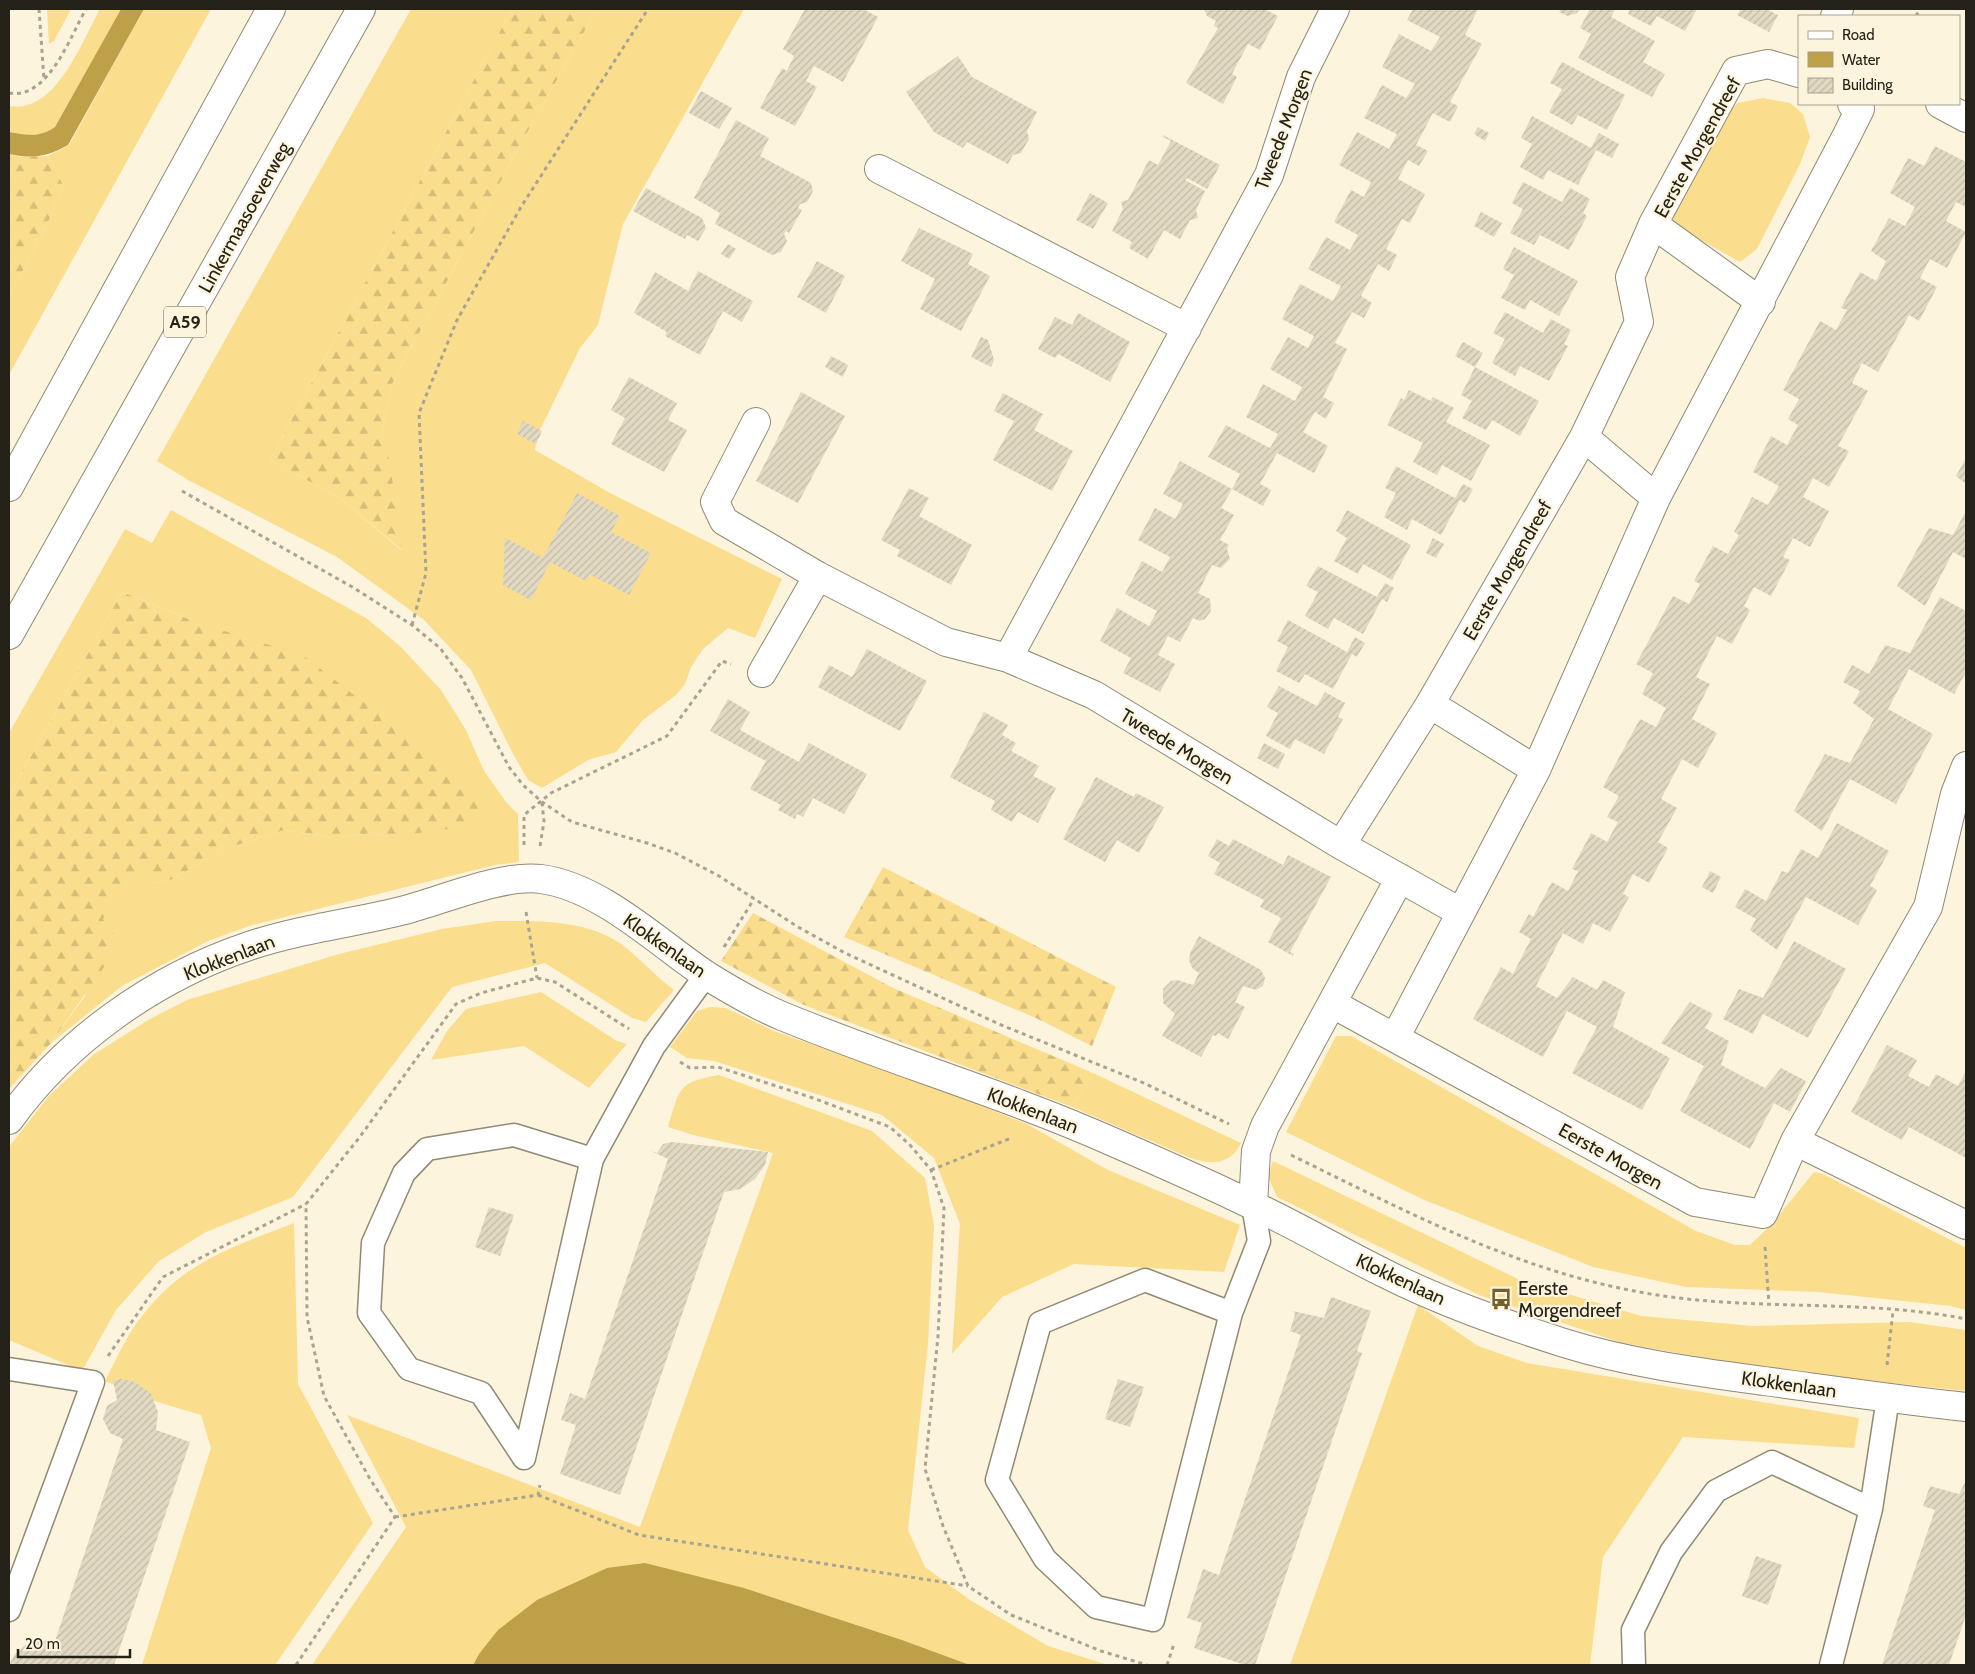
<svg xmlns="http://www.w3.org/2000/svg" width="1975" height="1674" font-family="Cabin,sans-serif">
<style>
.grass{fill:#fade8d}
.forest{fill:url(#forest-firs)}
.water{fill:#bda047}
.building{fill:url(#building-hatch)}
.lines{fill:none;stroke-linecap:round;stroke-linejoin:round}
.lane-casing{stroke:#908974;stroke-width:25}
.street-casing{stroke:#908974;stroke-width:30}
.highway-casing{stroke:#908974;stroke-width:30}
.path{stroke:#a9a392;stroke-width:3;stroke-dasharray:4 4;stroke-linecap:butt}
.lane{stroke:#fff;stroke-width:22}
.street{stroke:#fff;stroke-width:28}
.highway{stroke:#fff;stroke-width:28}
.labels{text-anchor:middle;stroke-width:4.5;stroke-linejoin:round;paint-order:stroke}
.shield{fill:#fcf4dd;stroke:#656053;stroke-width:1}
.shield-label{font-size:18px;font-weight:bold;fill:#242118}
.street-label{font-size:19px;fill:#242118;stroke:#fcf4dd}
.poi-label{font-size:19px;fill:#242118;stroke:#fcf4dd;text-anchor:start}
</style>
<defs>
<pattern id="forest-firs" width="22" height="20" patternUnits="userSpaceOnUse" patternTransform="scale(1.25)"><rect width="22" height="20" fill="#fade8d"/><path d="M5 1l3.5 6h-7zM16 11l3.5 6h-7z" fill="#d6be79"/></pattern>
<pattern id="building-hatch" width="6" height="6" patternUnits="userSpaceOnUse" patternTransform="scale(1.25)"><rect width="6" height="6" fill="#e1d9c2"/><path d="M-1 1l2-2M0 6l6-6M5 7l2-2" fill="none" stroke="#c1baa6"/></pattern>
</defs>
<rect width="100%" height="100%" fill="#fcf4dd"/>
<path class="grass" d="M47 9H71L54 41 49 44Z
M100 9H121L55 127C39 138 27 135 9 132V106C56 114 81 43 100 9Z
M144 9H211L10 373 9 290 12 291 52 214 63 185 48 156 69 145Z
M411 9H512L270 460 340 498 401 550 383 425 393 382 519 147 597 9H744L623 224 598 325 580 348 538 434 535 450 610 493 782 579 755 638 728 628 703 649 691 667 685 684 676 695 643 720 616 752 588 760 542 788 528 780 512 752 471 670 424 620 337 557 190 481 157 461Z
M1763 98 1790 103 1803 114 1810 137 1800 164 1757 249 1740 262 1667 221 1725 115 1738 103Z
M171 510 366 618 401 647 441 690 466 730 484 771 506 802 518 814 519 862 495 865 249 926 208 941 122 986 51 1043 85 996 103 919 138 872 156 883 173 879 222 850 284 830 336 837 374 833 388 837 196 622 122 592 9 796V733L125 529 152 543Z
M496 921C537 921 585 919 621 944 640 958 655 976 674 990L646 1022 632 1018 545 963 452 987 293 1197 206 1232 159 1261 116 1310 82 1371 9 1340V1147L48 1097 93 1055 150 1019 187 1000 339 954 442 929Z
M541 992 617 1041 627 1044 589 1088 524 1046 431 1060 447 1031 466 1009Z
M710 1007 726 1008 774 1031 941 1090 1027 1124 1106 1169 1240 1225 1224 1272 1074 1264 1002 1297 952 1354 960 1224 934 1158 882 1115 714 1061 687 1058 670 1047 697 1011Z
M1336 1036H1351L1696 1231 1735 1245H1750L1772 1224 1814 1172 1823 1174 1966 1248V1310L1951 1306 1818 1292 1686 1287 1593 1267 1422 1199 1286 1132Z
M1093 1073 1241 1143C1231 1164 1213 1165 1193 1159L1072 1107Z
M719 1075 872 1131 925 1178 934 1225 928 1344 908 1530 925 1567 970 1600 1048 1646 1108 1665H970L902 1640 744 1588 479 1654 473 1665H312L406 1527 347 1415 640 1527 773 1153 693 1135 668 1127C680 1089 677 1082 719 1075Z
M1273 1161 1518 1279 1641 1316 1753 1326 1909 1322 1966 1330V1391L1863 1380 1711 1359 1622 1343 1479 1295 1277 1197 1268 1176Z
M294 1223 298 1384 373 1523 275 1665H142L211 1448 201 1415 151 1400 105 1381C115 1362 124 1341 136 1324 180 1263 227 1249 294 1223Z
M1418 1305 1478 1346 1527 1363 1859 1418 1854 1448 1683 1437 1603 1557 1590 1665H1290Z"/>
<path class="forest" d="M512 9H597L519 147 393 382 383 425 400 526 402 550 340 498 270 460Z
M9 154 22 157 48 156 63 185 52 214 12 291 9 290Z
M122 592 196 622 304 656 490 801 456 828 388 837 374 833 336 837 284 830 222 850 173 879 156 883 138 873 103 919 120 944 51 1043 9 1089V796Z
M883 867 1116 987 1092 1046 1036 1018 844 937Z
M753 913 893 988 1093 1073 1072 1107 804 1005 721 961Z"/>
<path class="water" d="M121 9H144L68 145C46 157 34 159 9 154V132C27 135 39 138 55 127Z
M645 1563 744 1588 902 1640 970 1665H473L479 1654 498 1630 537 1600 607 1568Z"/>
<path class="building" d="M805 9H863L878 17 843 82 814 66 806 81 817 87 795 126 760 108 782 68 787 71 794 56 783 49Z
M1204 9H1264L1278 16 1260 50 1248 44 1232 74 1237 77 1223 104 1186 83 1218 28 1214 26 1216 21 1207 16Z
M1413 9H1478L1465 35 1482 44 1450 102 1458 106 1450 122 1433 113 1416 145 1428 151 1419 166 1408 160 1398 179 1425 194 1410 223 1402 219 1386 249 1397 255 1389 271 1378 264 1361 296 1372 303 1364 318 1352 312 1335 343 1347 349 1323 397 1334 403 1326 419 1315 412 1303 432 1328 446 1314 473 1277 453 1260 484 1271 490 1263 506 1232 489 1240 474 1208 457 1226 425 1270 448 1278 434 1246 417 1263 384 1295 401 1302 387 1270 369 1288 337 1308 348 1314 336 1282 319 1300 284 1333 301 1341 286 1308 269 1326 237 1350 250 1358 235 1334 222 1351 190 1364 197 1371 182 1339 165 1357 132 1389 149 1397 134 1364 118 1382 85 1406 98 1415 84 1382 67 1399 34 1431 51 1440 37 1407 20Z
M1561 9H1580L1577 13 1568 16 1559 12Z
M1590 9H1615L1611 17 1655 41 1643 62 1665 74 1652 97 1578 58 1591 34 1580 28Z
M1630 9H1697L1685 31 1657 16 1651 26 1628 14Z
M1741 9H1766L1778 15 1769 32 1737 15Z
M958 56 972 77 1037 112 1027 131 1029 139 1021 153 1013 155 1008 164 967 142 963 148 934 132 906 92Z
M1562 62 1625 95 1607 130 1578 115 1572 125 1549 112 1562 89 1550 83Z
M701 91 732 108 719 129 689 113Z
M1532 116 1591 148 1599 133 1619 144 1612 158 1596 150 1578 185 1548 170 1543 180 1520 167 1532 144 1521 138Z
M736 120 769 138 760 156 811 183 813 191 807 202 800 204 798 208 802 210 789 233 786 231 784 234 787 241 781 252 772 255 715 224 720 213 694 198Z
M1478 127 1489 133 1485 141 1474 134Z
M1163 135 1220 165 1207 189 1187 178 1185 180 1205 191 1196 210 1198 218 1190 220 1180 239 1164 230 1148 259 1129 248 1132 242 1112 231 1123 209 1121 202 1128 200 1149 160 1158 165 1171 141 1163 137Z
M1935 146 1966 162V207L1956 202 1946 221 1966 232 1947 268 1930 259 1920 278 1937 287 1919 321 1909 315 1878 372 1862 363 1852 383 1868 391 1838 446 1849 451 1829 487 1813 478 1803 497 1829 511 1810 547 1793 538 1783 557 1790 560 1771 596 1754 587 1744 606 1750 610 1732 644 1717 636 1696 677 1710 684 1692 719 1717 733 1698 768 1682 759 1661 799 1677 808 1658 842 1668 848 1649 883 1633 874 1623 894 1629 897 1610 932 1593 923 1583 944 1563 933 1536 986 1557 998 1573 977 1597 990 1603 980 1625 992 1613 1027 1670 1058 1642 1110 1572 1073 1597 1027 1567 1011 1543 1057 1473 1019 1501 967 1513 974 1531 939 1519 932 1529 914 1533 917 1552 882 1568 891 1578 871 1572 869 1591 833 1607 842 1618 822 1607 817 1619 796 1603 787 1640 719 1656 727 1666 708 1642 694 1653 673 1636 664 1673 596 1689 604 1700 584 1694 581 1713 546 1728 554 1739 535 1734 532 1752 497 1768 505 1779 486 1753 472 1771 436 1787 445 1798 425 1788 419 1799 399 1783 390 1820 321 1836 330 1847 310 1841 308 1860 272 1876 281 1886 261 1871 251 1889 218 1905 226 1915 207 1890 193 1908 158 1924 166Z
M1523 182 1562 202 1570 188 1590 199 1583 213 1587 216 1569 250 1540 235 1534 245 1510 233 1523 209 1512 203Z
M646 188 702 218 706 228 698 241 687 235 685 239 633 211Z
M1090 193 1108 203 1093 229 1076 220Z
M1481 212 1502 223 1494 237 1474 226Z
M919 228 973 254 968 264 990 276 961 331 920 309 935 279 901 261Z
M728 244 736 249 729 259 721 254Z
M1514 247 1578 281 1559 316 1530 300 1525 310 1501 298 1514 275 1503 269Z
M817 261 845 276 826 313 797 297Z
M698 271 753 301 742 322 723 311 700 355 665 336 667 332 634 313 655 272 688 291Z
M1505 312 1543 333 1551 319 1571 330 1564 344 1568 346 1549 381 1520 366 1515 376 1492 363 1505 339 1493 333Z
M1078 313 1130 342 1110 382 1058 354 1055 358 1038 349 1055 317 1072 325Z
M981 337 988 340 994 360 991 367 971 357Z
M1463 342 1483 353 1475 367 1455 356Z
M831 356 848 365 843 377 825 367Z
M1475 367 1539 401 1520 436 1492 420 1486 430 1462 418 1472 401 1461 395Z
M629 377 677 403 668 420 687 430 664 472 611 444 625 418 611 410Z
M1409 390 1431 401 1433 397 1454 408 1446 422 1490 445 1471 481 1442 465 1437 475 1413 462 1423 443 1387 425 1401 398 1404 400Z
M801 392 845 416 798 503 756 481Z
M1003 393 1043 414 1034 430 1073 451 1052 491 993 460 1014 421 994 411Z
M523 421 542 431 536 444 517 434Z
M1966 458V484L1956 476Z
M1180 461 1232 489 1221 508 1234 515 1220 540 1229 545 1227 549 1230 559 1221 568 1212 565 1198 593 1210 599 1211 611 1205 619 1199 621 1193 618 1180 642 1168 636 1158 655 1175 664 1160 692 1123 673 1131 658 1100 641 1117 608 1149 626 1157 611 1125 594 1142 561 1162 572 1170 557 1138 540 1155 508 1175 519 1183 504 1163 494Z
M1396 466 1455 498 1463 484 1473 489 1465 503 1460 500 1441 535 1412 519 1407 530 1384 517 1396 493 1385 488Z
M909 488 929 498 919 516 972 545 951 585 897 556 900 550 881 540Z
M577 493 620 516 611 532 651 553 629 595 589 574 586 581 550 562 531 600 503 585 505 538 543 558Z
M1347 510 1411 545 1392 580 1363 564 1358 574 1334 561 1347 538 1336 531Z
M1966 511V559L1953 552 1925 606 1897 586 1929 528 1953 535Z
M1433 538 1444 544 1436 558 1426 553Z
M1318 566 1377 597 1385 583 1394 588 1387 602 1382 599 1363 634 1334 618 1328 629 1305 616 1318 592 1306 586Z
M1940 597 1966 611V672L1954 694 1909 669 1888 709 1933 734 1896 804 1850 779 1822 831 1794 811 1825 754 1850 763 1874 719 1853 703 1860 691 1843 682 1852 665 1869 674 1885 645 1910 653Z
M1288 620 1347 652 1355 637 1365 643 1357 657 1352 654 1333 689 1305 674 1299 683 1276 671 1288 647 1277 641Z
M867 649 927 681 900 731 818 687 829 665 852 677Z
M1279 686 1317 706 1325 692 1345 703 1338 717 1343 719 1324 754 1295 739 1290 749 1266 736 1278 713 1267 707Z
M728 699 750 712 740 730 799 762 809 743 867 774 844 814 813 798 803 817 797 814 795 819 778 810 781 805 750 789 766 761 710 731Z
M984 712 1008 725 1002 735 1016 743 1011 751 1039 766 1033 776 1056 788 1038 823 1018 812 1012 822 991 810 995 801 950 777Z
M1264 743 1285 754 1278 769 1257 758Z
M1096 777 1134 797 1136 793 1164 807 1139 853 1117 840 1105 862 1063 839Z
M1837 823 1889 851 1870 886 1877 890 1858 925 1806 897 1777 950 1750 930 1756 919 1735 907 1745 889 1766 901 1782 871 1788 873 1801 849 1818 858Z
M1217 839 1229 846 1233 839 1283 865 1288 855 1331 877 1290 952 1294 954 1293 956 1268 942 1281 918 1260 907 1264 900 1214 874 1220 863 1208 856Z
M1710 871 1721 877 1713 893 1702 887Z
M1199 936 1261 970 1265 978 1263 986 1256 990 1243 986 1235 1002 1245 1007 1228 1039 1218 1033 1216 1036 1213 1035 1201 1057 1162 1036 1175 1014 1163 1003V989L1171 981 1177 980 1193 985 1199 973 1193 969 1189 961 1190 953Z
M1794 941 1846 969 1808 1038 1763 1014 1753 1034 1723 1019 1739 989 1763 998Z
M1690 1002 1713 1014 1705 1028 1729 1041 1721 1065 1765 1088 1781 1068 1806 1081 1790 1112 1774 1103 1750 1149 1680 1111 1704 1066 1661 1043Z
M1887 1045 1917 1060 1908 1076 1929 1087 1936 1074 1958 1086 1966 1071V1158L1909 1127 1902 1140 1851 1112Z
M671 1142 768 1152 765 1165 755 1179 740 1189 724 1192 620 1495 560 1474 576 1425 561 1420 570 1393 585 1399 668 1159 649 1150 657 1153 663 1144Z
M489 1207 514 1215 500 1256 475 1247Z
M1331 1297 1371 1311 1357 1351 1362 1353 1255 1665H1245L1194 1648 1202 1623 1187 1618 1203 1569 1219 1575 1301 1335 1290 1331 1295 1314 1293 1311 1324 1318Z
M122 1379 135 1382 151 1394 158 1412 156 1430 190 1442 114 1665H9L15 1654 25 1645 38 1640 55 1641 123 1439 110 1433 103 1419 107 1406 117 1400 113 1380Z
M1118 1379 1144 1387 1130 1427 1105 1419Z
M1966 1480V1615L1949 1665H1882L1935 1510 1923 1506 1930 1486 1959 1494Z
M1756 1556 1782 1565 1768 1605 1742 1596Z"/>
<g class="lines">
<g class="lane-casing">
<path id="lane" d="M1231 1313 1145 1280 1040 1323 997 1480 1045 1559 1096 1607 1153 1620 1231 1313 1259 1241 1253 1205
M9 1369 93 1382 9 1610
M524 1458 481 1393 409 1369 369 1313 373 1243 404 1173 427 1149 514 1135 592 1159
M524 1458 592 1159 654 1046 706 975
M1634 1665 1633 1630 1671 1552 1716 1491 1772 1462 1871 1509
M1831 1665 1871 1509 1888 1398"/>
</g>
<g class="street-casing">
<path id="street" d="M1835 16 1839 9
M1940 104 1966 118
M879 169 1187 328
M1653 224 1761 302
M756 422 715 502 724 521 818 576 946 642 1008 658 1094 695 1341 845
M1584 437 1656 498
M1008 658 1269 175 1301 77 1335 9
M762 673 818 576
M1430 704 1536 770
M1460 912 1341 845 1430 704 1584 437 1639 322 1630 277 1653 224 1736 71 1768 64 1799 73
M1333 1004 1395 1038 1536 770 1656 498 1846 137 1860 109 1852 104
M1395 1038 1695 1202 1763 1214 1795 1141 1928 907 1955 794 1966 766
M9 1120C66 1040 156 977 249 946 299 929 354 923 405 910 443 900 503 874 541 879 601 887 658 943 706 975 730 990 756 1005 782 1016 891 1061 1005 1094 1113 1142 1159 1162 1205 1182 1250 1204 1296 1225 1339 1251 1384 1273 1441 1302 1502 1323 1564 1343 1628 1363 1697 1372 1764 1381 1831 1390 1899 1400 1966 1407
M1795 1141 1966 1225
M1253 1205 1256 1151 1265 1126 1400 878"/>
</g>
<g class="highway-casing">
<path id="highway" d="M9 487 271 9
M9 635 361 9"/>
</g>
<path class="path" d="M39 9 44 80
M1916 16 1920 9
M9 93C48 100 70 37 86 9
M182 491 354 588 412 625 440 648 462 678 509 767 523 785 542 802 572 822 647 843 675 853 719 876 798 927 845 953 999 1024 1146 1084 1229 1124
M412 625 426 573 419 413 457 320 521 207 648 9
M524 845V815L551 793 667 736 722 661 731 664
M540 846 544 821 542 803
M526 912 537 978
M724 947 754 899
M680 1062 690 1068 718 1067 813 1098 890 1127 910 1145 931 1170 944 1208 938 1336 925 1469 943 1526 968 1586 1011 1615 1101 1651 1147 1665
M1291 1155C1412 1214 1522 1274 1657 1295 1758 1311 1867 1299 1966 1319
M931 1170 1011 1138
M1765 1247 1769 1305
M108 1356 163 1277 306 1204
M1887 1365 1893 1311
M538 1495 639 1535 968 1586
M395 1517 538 1495 540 1485
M296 1665 395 1517 370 1479 324 1396 307 1317 306 1204 359 1138 456 1004 481 993 537 978 555 982 629 1029
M1167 1665 1174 1644"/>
<use href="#lane" class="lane"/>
<use href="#street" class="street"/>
<use href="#highway" class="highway"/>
</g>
<defs>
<g id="bus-bare" transform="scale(1.725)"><path d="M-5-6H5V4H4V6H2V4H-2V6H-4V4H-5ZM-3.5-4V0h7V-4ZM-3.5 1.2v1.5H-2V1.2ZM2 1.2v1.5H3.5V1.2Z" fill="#726230" stroke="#fcf4dd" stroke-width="2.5" paint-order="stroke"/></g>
</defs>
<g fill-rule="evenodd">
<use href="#bus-bare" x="1501" y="1299"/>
</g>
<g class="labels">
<rect class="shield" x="164" y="306.5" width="42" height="31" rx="4"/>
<g class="shield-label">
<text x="185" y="328">A59</text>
</g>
<g class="street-label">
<text transform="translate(1283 129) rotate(-69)" y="7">Tweede Morgen</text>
<text transform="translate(1697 147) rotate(-61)" y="7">Eerste Morgendreef</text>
<text transform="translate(244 217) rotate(-61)" y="7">Linkermaasoeverweg</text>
<text transform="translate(1507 570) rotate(-60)" y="7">Eerste Morgendreef</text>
<text transform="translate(1177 746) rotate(31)" y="7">Tweede Morgen</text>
<text transform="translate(665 945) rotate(35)" y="7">Klokkenlaan</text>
<text transform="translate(229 957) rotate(-21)" y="7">Klokkenlaan</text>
<text transform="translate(1033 1110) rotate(21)" y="7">Klokkenlaan</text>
<text transform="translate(1611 1156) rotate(29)" y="7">Eerste Morgen</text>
<text transform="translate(1401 1279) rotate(25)" y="7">Klokkenlaan</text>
<text transform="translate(1789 1384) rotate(8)" y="7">Klokkenlaan</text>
</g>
<g class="poi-label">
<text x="1518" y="1295">Eerste<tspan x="1518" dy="22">Morgendreef</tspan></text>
</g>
</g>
<rect width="1975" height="1674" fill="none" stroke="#242118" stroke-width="20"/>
<rect x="1798" y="15" width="162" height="90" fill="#fcf4dd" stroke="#a6a08e"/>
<rect x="1808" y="31" width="25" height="8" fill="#ffffff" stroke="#a6a08e"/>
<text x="1842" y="40" font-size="15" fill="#242118">Road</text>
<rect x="1808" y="52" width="25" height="15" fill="#bda047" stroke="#a6a08e"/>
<text x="1842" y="65" font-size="15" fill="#242118">Water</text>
<rect x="1808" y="78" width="25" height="15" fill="url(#building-hatch)" stroke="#a6a08e"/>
<text x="1842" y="90" font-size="15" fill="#242118">Building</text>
<path d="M18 1649v8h112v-8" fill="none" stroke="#242118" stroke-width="2.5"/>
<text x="25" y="1649" font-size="15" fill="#242118" stroke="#fcf4dd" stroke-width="4" paint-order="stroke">20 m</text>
</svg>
